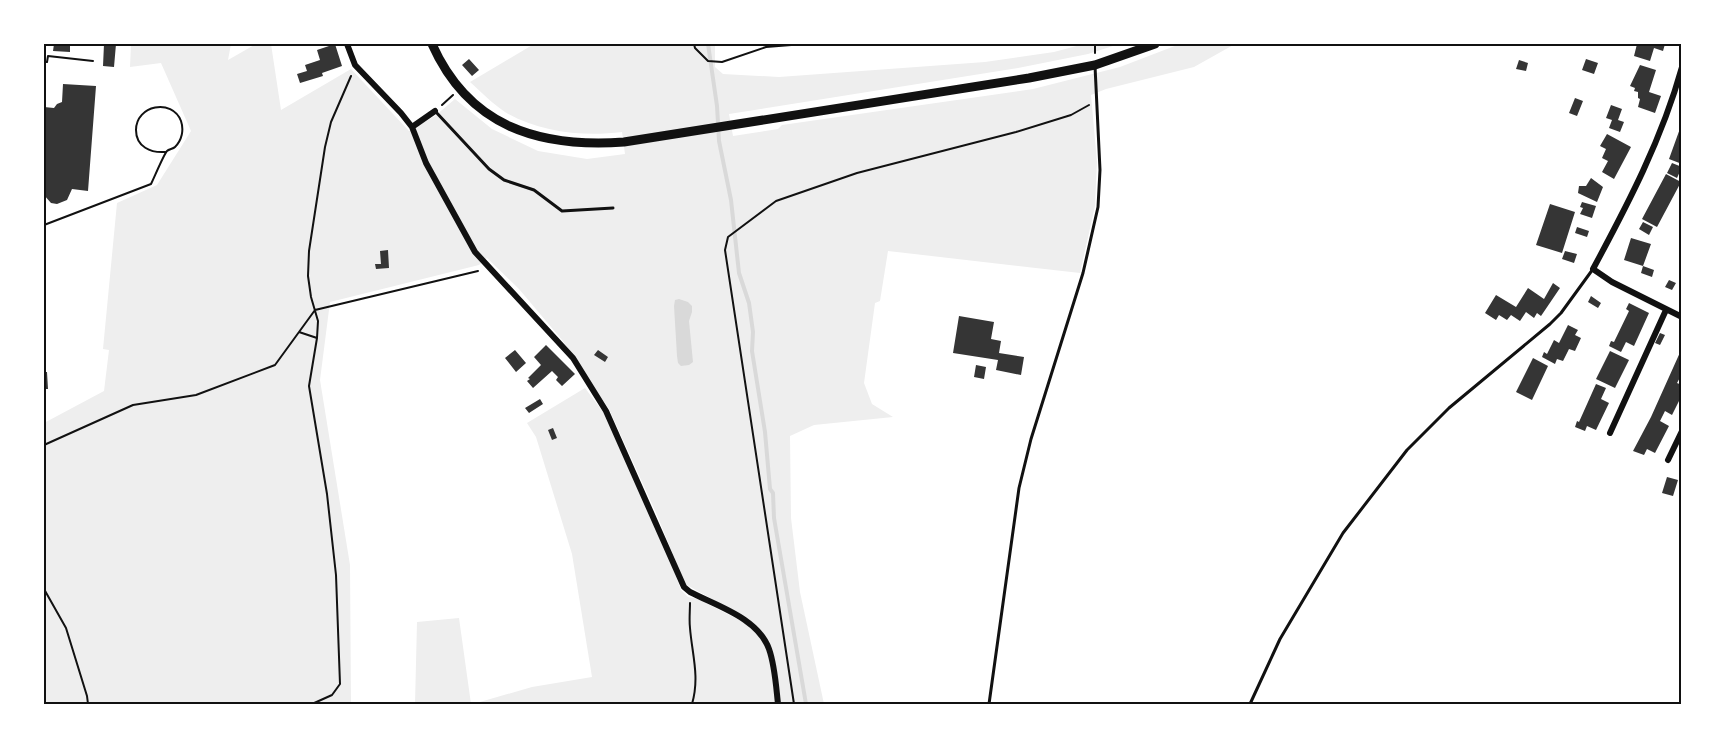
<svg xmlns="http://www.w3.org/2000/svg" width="1725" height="748" font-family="'Roboto Condensed',sans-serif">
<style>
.green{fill:#eee}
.water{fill:#d9d9d9}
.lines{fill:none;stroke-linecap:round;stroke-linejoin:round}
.stream{stroke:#d9d9d9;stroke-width:4}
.building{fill:#353535}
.path{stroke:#111;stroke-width:2}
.service{stroke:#111;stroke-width:3}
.minor{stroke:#111;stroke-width:6}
.primary{stroke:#111;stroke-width:9}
.neatline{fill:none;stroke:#111;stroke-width:2}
</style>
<rect width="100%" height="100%" fill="#fff"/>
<path class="green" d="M131 44H231L228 60 256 44H271L281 110 351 69 409 131 435 116 455 99 492 129 538 151 587 159 625 154 622 132C583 137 539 132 505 112 493 104 481 92 470 82L534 44H715V67L723 74 779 77 985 62 1054 52 1084 44H1119L1088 54 1018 68 729 114 733 136 778 129 782 125 1033 89 1120 67 1180 44H1235L1194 67 1106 89 1091 95 1097 162 1095 206 1080 273 888 251 880 301 875 303 864 383 872 404 893 417 814 425 790 436 791 518 800 592 824 704H473L532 687 592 677 572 554 536 437 527 423 585 388 603 412 665 547 681 590 688 597 698 599 751 626 750 620 685 584 657 515 609 409 562 340 519 289 487 258 479 265 330 302 320 380 350 565 351 704H44V423L104 391 109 350 103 349 117 203 157 185 191 131 161 63 130 67Z
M459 618 471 704H415L417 622Z"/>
<path class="water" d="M679 299 688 302 692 306V312L689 321 693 362 689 365 681 366 678 363 677 356 674 306 675 300Z"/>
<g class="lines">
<path class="stream" d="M708 44 717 106 719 141 731 200 739 273 749 303 753 332 752 351 765 432 770 489 773 493 774 518 806 704"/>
</g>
<path class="building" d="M54 44H70V52L53 51Z
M104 44H116L114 67 103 66Z
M335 44 342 66 322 73 323 76 300 83 297 74 307 71 305 65 320 60 317 50Z
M1637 44H1665L1663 51 1654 48 1650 61 1634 56Z
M469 59 479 70 472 76 462 65Z
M1586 59 1598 63 1594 74 1582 70Z
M1519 60 1528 63 1526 71 1516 69Z
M1640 65 1656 70 1649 92 1661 96 1655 113 1638 107 1640 99 1638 98V92L1634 91 1635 88 1630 86Z
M63 84 96 86 88 191 72 189 67 200 57 204 51 203 44 195V107L54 108 57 104 62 102Z
M1575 98 1583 101 1577 116 1569 113Z
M1611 105 1622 109 1618 120 1624 122 1620 132 1609 128 1612 120 1606 118Z
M1682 123V164L1669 159Z
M1607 134 1631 147 1614 179 1602 172 1608 161 1602 158 1606 149 1600 146Z
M1672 163 1682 167 1677 178 1667 173Z
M1666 174 1681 182 1657 227 1642 219Z
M1591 178 1603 187 1597 202 1578 193 1579 186H1586Z
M1582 202 1596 206 1592 218 1580 214 1583 208 1580 207Z
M1550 204 1575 212 1562 253 1536 245Z
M1643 222 1653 227 1649 235 1639 229Z
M1577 227 1589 231 1587 237 1575 233Z
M1631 238 1651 244 1643 266 1624 260Z
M388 250 389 268 376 269 375 264H381L380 251Z
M1565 251 1577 254 1574 263 1562 259Z
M1643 266 1654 270 1652 277 1641 273Z
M1669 280 1676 283 1672 290 1665 287Z
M1553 283 1560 288 1541 316 1537 313 1534 318 1526 312 1520 321 1511 315 1507 320 1499 315 1496 320 1485 313 1496 295 1516 307 1528 288 1544 299Z
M1591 296 1601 303 1598 308 1588 302Z
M1629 303 1649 313 1634 346 1626 342 1621 352 1609 346 1611 341 1614 342 1629 311 1626 309Z
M959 316 994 322 991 339 1001 341 999 353 1024 357 1021 375 996 370 998 360 953 353Z
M1568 325 1578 330 1575 335 1581 338 1575 351 1569 349 1563 361 1557 359 1555 364 1542 357 1544 352 1547 354 1554 340 1559 343Z
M1660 333 1665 335 1660 345 1655 343Z
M546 345 575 374 562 386 556 380 558 377 552 371 533 388 527 381 530 379 528 378 541 365 534 357Z
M1682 348V374L1677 383 1682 385V395L1672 415 1665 411 1660 421 1669 426 1655 453 1647 449 1644 455 1633 451 1651 417Z
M515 350 526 363 516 372 505 358Z
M598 350 608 357 605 362 594 355Z
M1610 351 1629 360 1615 388 1596 379Z
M1533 358 1548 366 1532 400 1516 392Z
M976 365 986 367 984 379 974 377Z
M44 372H47L48 389H44Z
M1596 384 1606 388 1601 399 1609 403 1596 430 1587 426 1585 431 1575 427 1577 421 1579 422Z
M540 399 543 404 529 413 525 408Z
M553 428 557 438 552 440 548 430Z
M1667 477 1678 480 1673 496 1662 493Z"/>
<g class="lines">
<path class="path" d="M694 44 695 48 708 61 722 62 766 47 804 44
M1095 53V44
M44 62H47L48 56 93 61
M442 105 453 95
M44 225 151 184C154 178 164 154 167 151 169 149 173 149 175 147 182 140 184 130 181 121 172 98 136 105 136 130 136 147 151 153 165 152
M299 332 315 310 478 271
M44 445 133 405 196 395 275 365 299 332 317 338 318 321 311 297 308 276 309 251 325 147 331 122 351 76
M44 589 66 628 87 696 88 704
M690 603C690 611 689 620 690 628 692 654 700 677 692 704
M312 704 332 695 340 684 336 575 327 494 309 386 317 338
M794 704 725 250 728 237 776 201 857 173 1016 132 1071 115 1089 105"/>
<path class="service" d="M435 111 489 169 504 180 534 190 562 211 613 208
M989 704 1019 488 1031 439 1083 273 1098 207 1100 170 1095 66
M1250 704 1280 639 1343 533 1407 450 1449 408 1550 324 1561 313 1593 269"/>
<path class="minor" d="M347 44 355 65 401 113 412 127 426 163 475 252 573 358 606 411 684 587 690 592C717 606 758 618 769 649 775 666 776 686 778 704
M1682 67C1662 139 1628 204 1593 269L1612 282 1682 317
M412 127 435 111
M1610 433 1666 310
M1668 460 1682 431"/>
<path class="primary" d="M432 44C469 127 539 148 624 142L1029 78 1095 65 1155 44"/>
</g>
<rect width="1725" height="748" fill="none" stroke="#ffffff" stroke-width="90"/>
<rect x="45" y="45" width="1635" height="658" class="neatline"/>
</svg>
